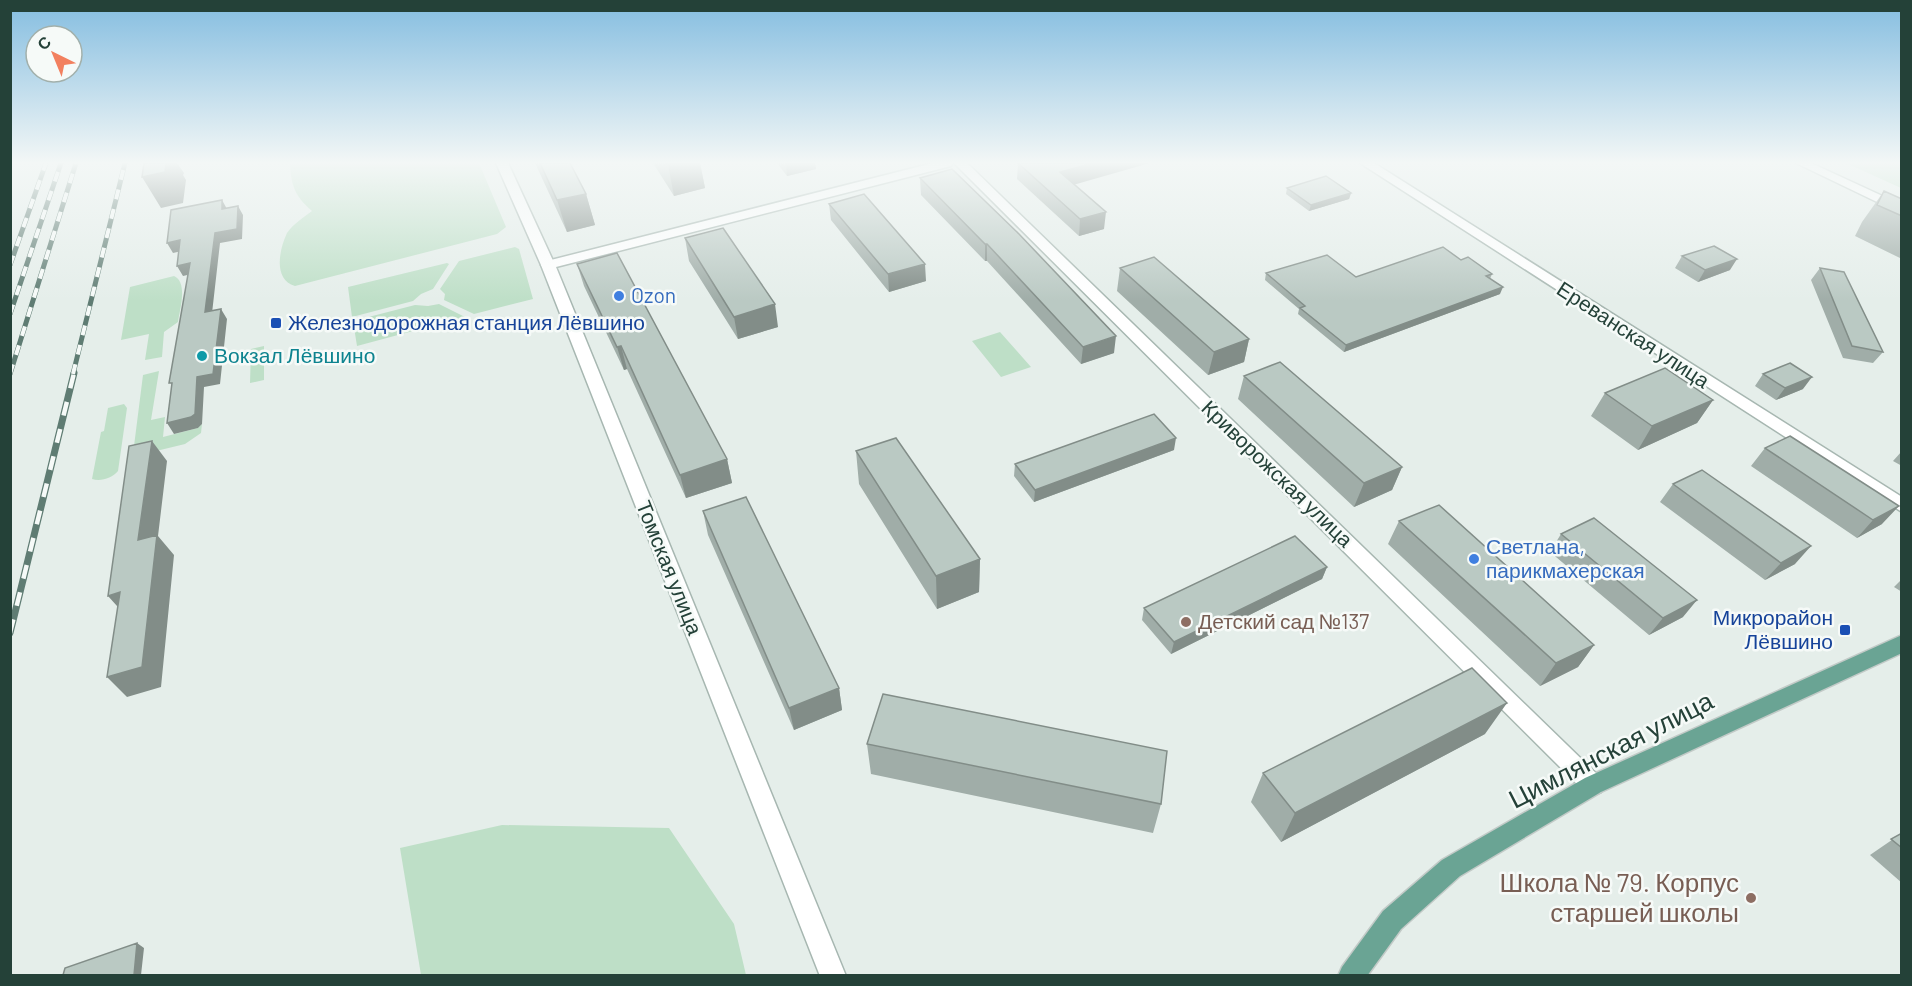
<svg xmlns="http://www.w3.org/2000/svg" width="1912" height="986" font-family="Barlow,sans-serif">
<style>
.green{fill:#bedfc7}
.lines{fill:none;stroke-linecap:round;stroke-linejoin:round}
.minor-casing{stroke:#a7b7b1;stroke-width:3}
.tertiary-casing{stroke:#a7b7b1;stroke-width:3}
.primary-casing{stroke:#c2cac7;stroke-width:3}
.minor{fill:#fff;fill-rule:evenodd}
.tertiary{fill:#fff;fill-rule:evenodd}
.primary{fill:#6aa494;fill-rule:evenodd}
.rail-far1-casing{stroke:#5f7c73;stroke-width:5}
.rail-casing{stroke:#5f7c73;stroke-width:7}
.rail-far1{stroke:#f6faf8;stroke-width:4;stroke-dasharray:10;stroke-linecap:butt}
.rail{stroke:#f6faf8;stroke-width:4.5;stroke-dasharray:14;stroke-linecap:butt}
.wall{fill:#a0ada8}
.shaded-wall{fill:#828d88}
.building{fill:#bac9c3;stroke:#828d88;stroke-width:1.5}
.shop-dot{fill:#3f7fe0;stroke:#f6faf8;stroke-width:2}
.transit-dot{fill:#1a4fb4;stroke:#f6faf8;stroke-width:2}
.culture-dot{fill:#0f9aa8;stroke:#f6faf8;stroke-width:2}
.education-dot{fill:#8d6e63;stroke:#f6faf8;stroke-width:2}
.labels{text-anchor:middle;stroke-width:5;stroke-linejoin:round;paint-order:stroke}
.shop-label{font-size:21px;fill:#366cbe;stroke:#f6faf8;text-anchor:start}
.transit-label{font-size:21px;fill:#164399;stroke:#f6faf8;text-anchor:start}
.street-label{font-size:21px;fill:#244138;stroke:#f6faf8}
.culture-label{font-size:21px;fill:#0d838f;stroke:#f6faf8;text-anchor:start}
.education-label{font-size:21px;fill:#785e54;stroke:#f6faf8;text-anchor:start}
.near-street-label{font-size:26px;fill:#244138;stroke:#f6faf8}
.near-education-label{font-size:26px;fill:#785e54;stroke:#f6faf8;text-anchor:end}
</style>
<rect width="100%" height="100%" fill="#e5eeea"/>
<path class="green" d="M290 163H479L506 227 497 234 295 286C273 280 279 250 287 233 293 224 304 217 312 211 295 196 291 186 290 163Z
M1846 163H1901V188Z
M515 247 519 249 533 299 474 314 444 300 445 294 440 289 459 261Z
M447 263 449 264 433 289 421 294 413 301 352 317 348 287Z
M174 276C188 282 180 309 178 322L164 332 162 357 145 360 149 334 121 340 130 287Z
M439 304 465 317 357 346 353 321 415 305 428 306Z
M1000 332 1031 367 1001 377 972 341Z
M264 346V380L250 383 251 349Z
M159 371 151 420 165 417 163 437 198 428 202 424 201 433 185 444 152 452 134 446 143 375Z
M124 404 127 408 118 471C112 478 101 482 92 479L101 432 104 431 108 408Z
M502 825 669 828 734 924 746 975H421L400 848Z"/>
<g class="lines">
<g class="minor-casing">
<path id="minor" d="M496 163H508L555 265 553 268H543L541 265Z
M954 163H967L1601 778 1604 785 1601 792 1593 795 1585 792Z
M1360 163H1374L1902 497V512Z"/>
</g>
<g class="tertiary-casing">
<path id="tertiary" d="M933 163H953L951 166 556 267 846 976H820L541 265 543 262Z
M1796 163H1811L1902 205V214Z"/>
</g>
<g class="primary-casing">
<path id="primary" d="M1902 635V653L1601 792 1460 876 1401 929 1367 976H1338L1342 967 1383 911 1442 860 1585 778Z"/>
</g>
<use href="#minor" class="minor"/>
<use href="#tertiary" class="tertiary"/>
<use href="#primary" class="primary"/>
<g class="rail-far1-casing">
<path id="rail-far1" d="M10 265 46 163
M10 314 61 163
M10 374 76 163
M73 374 125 163"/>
</g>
<g class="rail-casing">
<path id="rail" d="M10 633 74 373"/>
</g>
<use href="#rail-far1" class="rail-far1"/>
<use href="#rail" class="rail"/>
</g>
<path class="wall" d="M535 163H570L586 194 595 225 567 232Z
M653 163H700L705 188 674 196Z
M777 163H815L816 169 787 176Z
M1018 163 1074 184 1104 229 1079 236 1017 179Z
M920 178 1114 353 1081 364 987 261H985L921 195Z
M1287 188 1351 193 1349 199 1309 211 1286 194Z
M1884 191 1902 199V259L1855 236 1862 222Z
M829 204 926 281 889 292 831 220Z
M685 238 778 327 738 339 689 261Z
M1682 256 1730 270 1698 282 1675 268Z
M1461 260 1492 274 1490 279 1500 294 1344 352 1298 314 1299 309 1265 280 1266 273 1356 277Z
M577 264 727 459 732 483 686 498 627 369 624 370 584 286Z
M1120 268 1249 339 1244 362 1208 375 1117 291Z
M1820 268 1883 352 1873 363 1843 358 1811 280Z
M1763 374 1803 389 1776 400 1755 386Z
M1244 376 1402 467 1392 490 1354 507 1238 399Z
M1605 393 1713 400 1697 423 1638 450 1591 416Z
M1765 448 1882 524 1857 538 1751 466Z
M1174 450 1034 502 1014 476 1015 464Z
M856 451 980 559 979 592 937 609 859 484Z
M1902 451V466L1893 461Z
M1673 484 1795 564 1765 580 1660 502Z
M703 511 839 688 842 710 794 730 708 535Z
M1399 521 1594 645 1578 667 1540 686 1388 544Z
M1561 534 1683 617 1649 635 1550 552Z
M1327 567 1322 579 1171 654 1142 620 1144 608Z
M1902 579V592L1894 587Z
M1485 734 1281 842 1251 802 1263 773Z
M867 744 1161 804 1153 833 871 774Z
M1902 833V883L1870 855Z"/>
<path class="shaded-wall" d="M166 163H177L184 173 183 175 186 180 183 203 161 208 142 177Z
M677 163H700L705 188 674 196 668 165Z
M786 163H815L816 169 787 176Z
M1093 163H1150L1059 189 1060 172Z
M1351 193 1349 199 1309 211 1311 205Z
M586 194 595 225 567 232 557 200Z
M222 200 227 209H222Z
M238 206 243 215 242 239 220 243 211 322 205 312 215 233Z
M1106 212 1104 229 1079 236 1080 219Z
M180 240 186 250 173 253 167 243Z
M985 244H987V261H985Z
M1737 259 1730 270 1698 282 1705 270Z
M190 263 196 273 183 276 177 266Z
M925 264 926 281 889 292 888 274Z
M1503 287 1500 294 1344 352 1346 345Z
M775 304 778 327 738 339 734 317Z
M221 309 227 319 220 384 204 387 202 424 198 428 174 434 167 423 197 377Z
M1116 336 1114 353 1081 364 1083 347Z
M1249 339 1244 362 1208 375 1214 352Z
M621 346 627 369 624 370 617 347Z
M1812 377 1803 389 1776 400 1785 388Z
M1713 400 1697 423 1638 450 1652 426Z
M1176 438 1174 450 1034 502 1035 490Z
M152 441 167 461 158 536 174 555 161 687 127 697 107 677 138 540Z
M727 459 732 483 686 498 680 475Z
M1402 467 1392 490 1354 507 1364 483Z
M1899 506 1882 524 1857 538 1873 520Z
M1811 546 1795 564 1765 580 1781 563Z
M980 559 979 592 937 609 936 576Z
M1327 567 1322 579 1171 654 1174 642Z
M120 592 126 616 108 596Z
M1697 600 1683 617 1649 635 1663 618Z
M1594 645 1578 667 1540 686 1556 663Z
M839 688 842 710 794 730 789 708Z
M1507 703 1485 734 1281 842 1295 813Z
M137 943 144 948 141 975H134Z"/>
<path class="building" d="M144 163H166L165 172 142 177Z
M540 163H570L586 194 557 200Z
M666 163H677L668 165Z
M1018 163H1093L1060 172 1106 212 1080 219Z
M952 169 1019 234 1116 336 1083 347 987 244H985L920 178Z
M1326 176 1351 193 1311 205 1287 188Z
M1884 191 1902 199V216L1877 205Z
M864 194 925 264 888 274 829 204Z
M222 200V209L238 206 237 229 215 233 205 312 221 309 213 374 197 377 195 414 191 417 167 423 172 383H169L190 263 177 266 180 240 167 243 171 210Z
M723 228 775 304 734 317 685 238Z
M1714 246 1737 259 1705 270 1682 256Z
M1443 247 1461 260 1468 257 1492 274 1486 276 1503 287 1346 345 1300 308 1305 306 1266 273 1327 255 1356 277Z
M617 253 727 459 680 475 621 346 617 347 577 264Z
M1154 257 1249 339 1214 352 1120 268Z
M1820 268 1844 272 1883 352 1852 346Z
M1280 362 1402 467 1364 483 1244 376Z
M1790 363 1812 377 1785 388 1763 374Z
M1665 368 1713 400 1652 426 1605 393Z
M1154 414 1176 438 1035 490 1015 464Z
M1790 436 1899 506 1873 520 1765 448Z
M896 438 980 559 936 576 856 451Z
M152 441 138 540 157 535 142 667 107 677 120 592 108 596 129 446Z
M1702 470 1811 546 1781 563 1673 484Z
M746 497 839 688 789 708 703 511Z
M1439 505 1594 645 1556 663 1399 521Z
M1594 518 1697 600 1663 618 1561 534Z
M1295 536 1327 567 1174 642 1144 608Z
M1472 668 1507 703 1295 813 1263 773Z
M883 694 1167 751 1161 804 867 744Z
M1902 833V848L1891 839Z
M137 943 134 975H63L65 968Z"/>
<linearGradient id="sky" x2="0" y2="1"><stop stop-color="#84bde0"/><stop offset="0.54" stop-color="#f3f7f6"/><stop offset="1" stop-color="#f3f7f6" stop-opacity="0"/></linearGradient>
<rect width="1912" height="301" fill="url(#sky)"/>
<g class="shop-dot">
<circle cx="619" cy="296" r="6"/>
<circle cx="1474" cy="559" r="6"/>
</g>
<g class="transit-dot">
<rect x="270" y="317" width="12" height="12" rx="3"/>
<rect x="1839" y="624" width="12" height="12" rx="3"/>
</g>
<circle class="culture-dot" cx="202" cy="356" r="6"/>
<g class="education-dot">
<circle cx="1186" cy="622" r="6"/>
<circle cx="1751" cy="898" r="6"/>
</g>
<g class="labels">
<g class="shop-label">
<text x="631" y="303">Ozon</text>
<text x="1486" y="554">Светлана,<tspan x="1486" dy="24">парикмахерская</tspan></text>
</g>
<g class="transit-label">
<text x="288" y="330">Железнодорожная станция Лёвшино</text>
<text x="1833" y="625" text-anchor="end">Микрорайон<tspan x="1833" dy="24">Лёвшино</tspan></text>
</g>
<g class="street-label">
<text transform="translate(1633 335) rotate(33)" y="7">Ереванская улица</text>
<text transform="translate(1277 474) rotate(44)" y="7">Криворожская улица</text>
<text transform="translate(669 568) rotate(68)" y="7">Томская улица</text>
</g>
<g class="culture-label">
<text x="214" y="363">Вокзал Лёвшино</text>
</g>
<g class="education-label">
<text x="1198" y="629">Детский сад №137</text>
</g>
<g class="near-street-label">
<text transform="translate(1611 750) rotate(-27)" y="9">Цимлянская улица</text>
</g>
<g class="near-education-label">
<text x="1739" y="892">Школа № 79. Корпус<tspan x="1739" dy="30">старшей школы</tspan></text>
</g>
</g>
<rect width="1912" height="986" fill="none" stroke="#244138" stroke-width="24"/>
<g transform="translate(54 54) rotate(317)"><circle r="28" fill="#f6faf8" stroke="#a2b0ab" stroke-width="1.5"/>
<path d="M0-4.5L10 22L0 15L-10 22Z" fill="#f2805f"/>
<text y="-9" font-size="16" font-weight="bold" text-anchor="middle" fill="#244138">С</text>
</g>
</svg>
